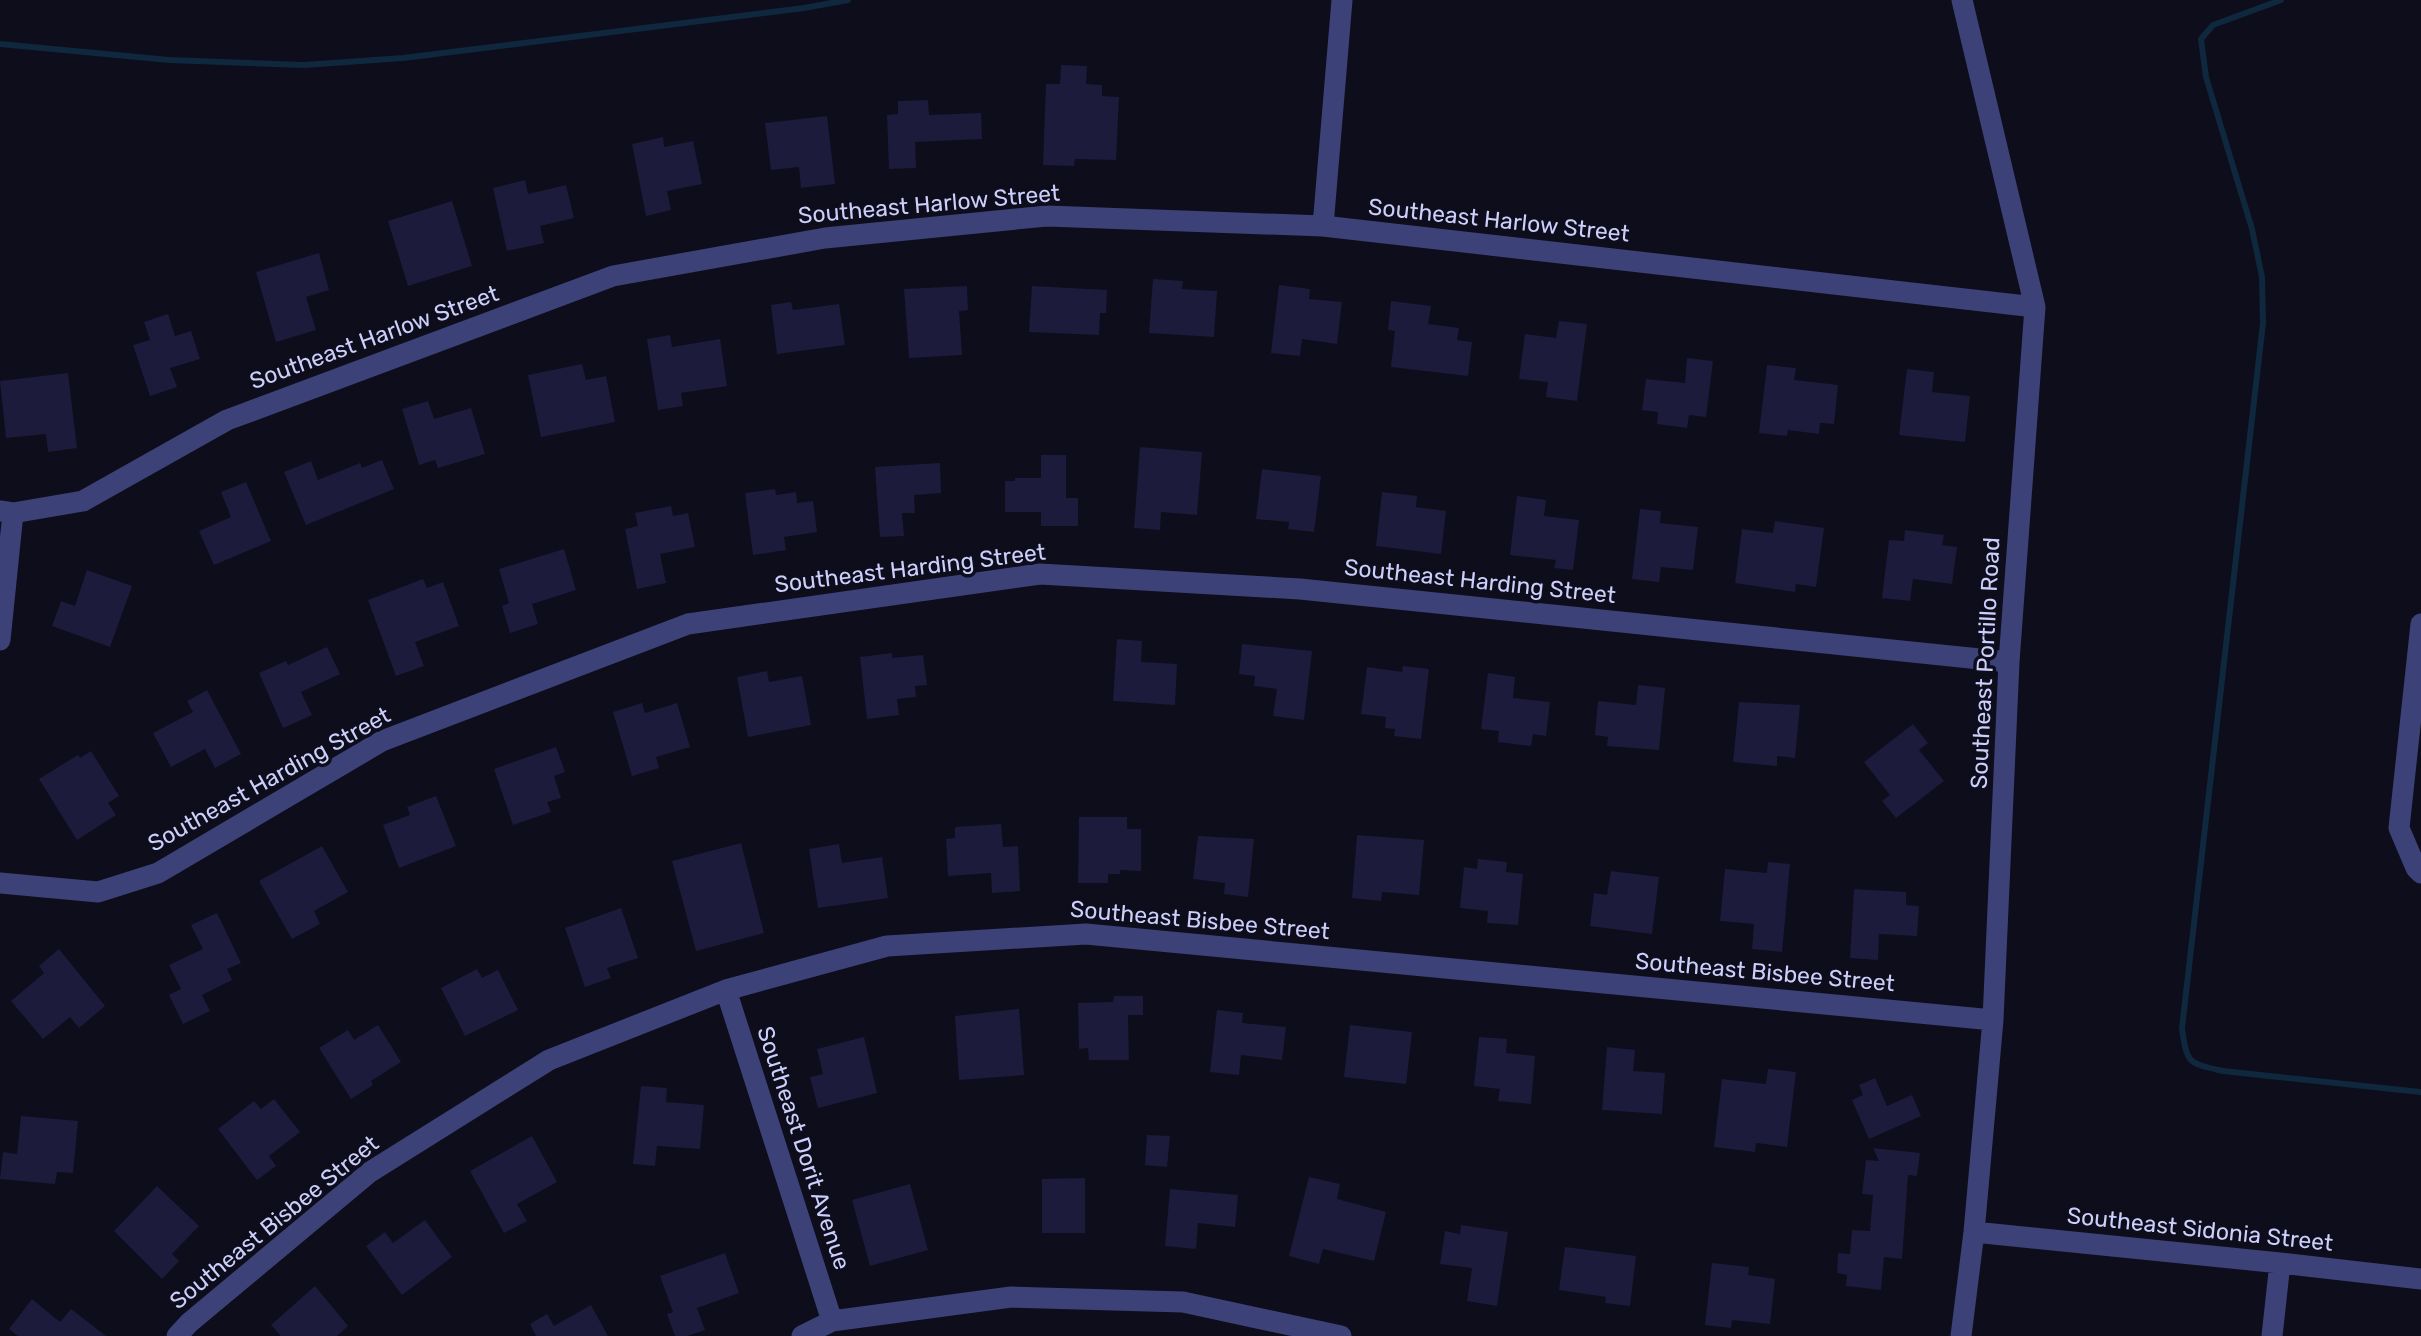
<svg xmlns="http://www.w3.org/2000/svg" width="2421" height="1336" font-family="Rubik,sans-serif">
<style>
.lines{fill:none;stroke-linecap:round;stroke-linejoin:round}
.stream{stroke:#0f283e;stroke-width:6}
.building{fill:#1c1b3b}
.minor{stroke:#3c4277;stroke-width:21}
.labels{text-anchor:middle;stroke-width:7;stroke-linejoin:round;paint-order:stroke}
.street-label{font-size:23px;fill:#cccefb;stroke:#0d0d1c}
</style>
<rect width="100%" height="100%" fill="#0d0d1c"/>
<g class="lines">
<path class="stream" d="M2281 0 2213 25 2201 39 2206 77 2252 229 2262 277 2263 323 2182 1028C2187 1064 2188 1063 2223 1071L2421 1092
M0 44 169 60 304 65 403 58 804 8 848 0"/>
</g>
<path class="building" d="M1061 65 1087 66 1086 84 1102 85V96L1119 97 1116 160 1075 159 1074 166 1043 165 1046 84H1060Z
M928 100 929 115 981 113 982 139 915 142 916 168 889 169 887 115 898 114V101Z
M827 116 835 184 801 188 799 167 771 170 765 123Z
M663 137 664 147 693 141 702 184 667 191 671 210 646 216 632 144Z
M525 180 528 194 566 185 574 218 540 226 544 243 507 251 493 188Z
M452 201 472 266 408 286 388 221Z
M319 253 329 290 306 297 316 330 276 342 256 272Z
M1153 279 1183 281 1182 289 1217 291 1214 337 1149 333Z
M1279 285 1310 289 1309 299 1342 302 1337 344 1302 339 1300 356 1271 353Z
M967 286 968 310 959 311 962 355 909 358 904 289Z
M1032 286 1107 290 1106 313H1100L1099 335 1029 332Z
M1391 301 1431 306 1428 324 1459 328 1457 340 1472 342 1468 376 1391 367 1395 331 1388 330Z
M791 302 793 310 839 304 845 345 777 354 771 305Z
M168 314 175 336 191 331 200 359 170 368 177 387 150 396 133 345 150 340 144 322Z
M1559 321 1587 324 1577 401 1546 397 1548 382 1519 379 1525 334 1556 338Z
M670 335 672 347 720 339 727 386 681 393 683 406 658 410 647 339Z
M1687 358 1713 361 1706 417 1689 415 1687 428 1657 424 1658 412 1642 410 1646 379 1685 383Z
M582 364 586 380 606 376 615 422 541 437 528 375Z
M1767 365 1796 368 1794 380 1838 385 1834 424 1820 423 1819 434 1788 430 1787 436 1759 433Z
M1907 369 1934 372 1932 392 1970 396 1965 442 1899 435Z
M68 373 77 448 48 452 46 434 6 438 0 381Z
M428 401 434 419 471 408 485 454 438 468 435 460 419 465 402 409Z
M1140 447 1202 452 1197 515 1161 512 1160 530 1134 528Z
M1041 455H1066V498H1078V526H1041V512H1005V481H1015V478H1041Z
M382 460 394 489 306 525 284 472 311 461 318 480 360 463 362 468Z
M940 463 941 493 914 495 915 513H902L904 536 880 537 875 467Z
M1262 469 1321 476 1314 532 1288 529 1289 522 1256 519Z
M246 482 271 541 214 565 199 531 231 517 221 492Z
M775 489 776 495 796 492 797 503 813 501 817 532 784 537 786 550 753 555 745 493Z
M1382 492 1417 496 1416 507 1446 511 1441 554 1376 546Z
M1517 496 1546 500 1544 516 1579 520 1573 570 1554 568 1556 560 1510 555Z
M671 506 673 516 688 513 695 547 660 554 666 583 637 589 625 529 638 526 635 513Z
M1640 509 1661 511 1660 523 1698 527 1693 570 1661 567 1659 582 1632 579Z
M1775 521 1824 528 1816 587 1796 584 1795 592 1735 583 1742 529 1773 533Z
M1905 530 1944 535 1942 545 1957 547 1952 584 1913 579 1910 601 1882 598 1889 540 1904 541Z
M564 549 576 590 532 604 538 624 510 633 502 606 509 603 499 569Z
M87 570 132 586 110 647 52 626 61 601 75 606Z
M423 579 427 588 443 582 459 626 415 642 424 666 396 676 368 600Z
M1117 639 1142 641 1141 662 1177 664 1175 705 1113 701Z
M1242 644 1312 651 1304 720 1273 716 1277 689 1254 686 1255 676 1239 674Z
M327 647 340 674 301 692 312 715 283 728 259 673 286 661 288 665Z
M892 653V658L923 655 927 685 915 686 916 697 897 699 899 715 867 719 860 657Z
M1403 666 1429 669 1421 739 1394 736 1395 729 1385 728 1386 717 1361 714 1367 667 1402 672Z
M767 671 769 682 802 676 811 725 748 737 737 677Z
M1488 673 1515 677 1513 698 1550 702 1546 736 1533 734 1531 746 1498 742 1499 731 1481 729Z
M1638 685 1665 688 1659 750 1607 746 1608 737 1595 735 1598 701 1636 705Z
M207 690 241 754 215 768 205 749 171 767 153 733 193 712 187 701Z
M1739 702 1800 705 1795 758 1777 756V766L1733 762Z
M642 703 645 713 677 703 690 747 656 757 659 768 632 776 613 712Z
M1913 724 1928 743 1919 750 1944 781 1896 818 1882 801 1890 795 1864 762Z
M556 747 565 772 554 776 561 798 547 802 551 812 513 825 494 769Z
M91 751 119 796 108 803 116 815 77 840 39 779 78 755 80 758Z
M436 796 456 846 399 868 383 825 410 815 407 807Z
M1079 817H1127V829H1141V871L1120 870V874H1108V883H1078Z
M1001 824 1003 847 1018 846 1020 891 992 893 991 873 948 876 946 839 955 838V827Z
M1357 835 1424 840 1419 895 1382 892 1381 901 1352 898Z
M1198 836 1254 839 1248 897 1224 894 1225 883 1193 879Z
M741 843 764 933 696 951 672 861Z
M839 844 842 863 882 857 888 898 818 908 809 849Z
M322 846 348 892 314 911 320 924 292 939 259 881Z
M1478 859 1507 862 1506 872 1523 874 1518 925 1487 923 1488 911 1460 908 1464 867 1477 869Z
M1768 862 1790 864 1782 952 1752 949 1754 924 1720 921 1725 869 1767 873Z
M1611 871 1659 877 1652 934 1590 926 1594 893 1607 895Z
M1854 889 1906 892V905L1919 906 1917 936 1879 934 1878 960 1850 958Z
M621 908 638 958 607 968 611 978 585 987 565 928Z
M217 913 241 963 227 969 232 980 202 995 210 1011 183 1024 169 995 181 989 169 965 203 949 191 925Z
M59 949 105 1006 79 1028 70 1017 43 1039 11 1001 44 973 39 966Z
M477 969 482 978 498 970 518 1010 465 1036 441 988Z
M1114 996H1143V1015H1128L1129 1060H1089L1088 1048 1079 1049 1078 1003 1113 1002Z
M1019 1009 1024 1075 959 1080 955 1016Z
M1217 1010 1243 1013 1242 1023 1286 1027 1282 1060 1241 1055 1239 1075 1210 1072Z
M378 1025 401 1062 371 1081 373 1085 351 1099 319 1048 348 1030 354 1040Z
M1350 1025 1412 1032 1406 1084 1344 1077Z
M864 1037 877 1093 818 1108 810 1077 823 1074 817 1049Z
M1479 1037 1507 1039 1506 1053 1535 1056 1531 1104 1498 1101 1500 1089 1474 1086Z
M1607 1047 1635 1050 1633 1071 1665 1073 1662 1114 1602 1110Z
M1768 1069 1796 1072 1787 1147 1756 1143 1755 1152 1714 1147 1722 1079 1766 1084Z
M1875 1078 1887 1106 1912 1095 1921 1116 1869 1139 1852 1100 1863 1095 1859 1085Z
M641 1086 667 1088 666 1102 704 1105 700 1149 657 1146 655 1166 633 1164Z
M274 1099 300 1132 269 1156 276 1166 257 1180 218 1129 254 1101 261 1109Z
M21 1116 78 1121 73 1173 57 1172 55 1184 0 1179 3 1152 17 1154Z
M1147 1135 1170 1136 1167 1167 1145 1165Z
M532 1136 557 1182 517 1204 527 1221 504 1233 470 1171Z
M1873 1148 1920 1153 1917 1176 1908 1175 1902 1259 1884 1257 1881 1290 1846 1286 1847 1275 1837 1273 1838 1253 1850 1254 1852 1230 1870 1231 1873 1195 1862 1194 1866 1160 1879 1161Z
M1309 1177 1340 1184 1337 1199 1386 1212 1374 1261 1323 1249 1319 1264 1289 1256Z
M1085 1178V1233H1042V1179Z
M910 1184 928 1250 870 1266 852 1200Z
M157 1186 199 1226 172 1254 179 1261 162 1279 114 1231Z
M1170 1189 1238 1195 1235 1227 1198 1223 1196 1249 1165 1246Z
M425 1220 452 1257 402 1295 366 1246 385 1232 393 1243Z
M1461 1225 1508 1232 1497 1306 1467 1301 1472 1268 1440 1264 1445 1231 1460 1234Z
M1565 1247 1636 1256 1630 1306 1605 1303 1606 1297 1559 1290Z
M725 1253 739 1293 697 1308 705 1330 687 1336H675L667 1314 673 1312 660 1276Z
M1712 1263 1749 1267 1748 1275 1775 1279 1770 1324 1732 1320 1731 1328 1705 1325Z
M315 1286 348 1326 337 1336H281L271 1325Z
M32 1299 60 1322 71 1309 106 1336H18L9 1329Z
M591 1305 608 1336H536L530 1324 547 1314 554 1326Z"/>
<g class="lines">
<path class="minor" d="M1323 226 1342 0
M0 511 13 513 83 501 227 420 613 276 825 238 1047 216 1323 226 2035 307
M2421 624 2399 828 2416 868 2421 873
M0 640 13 513
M0 883 98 892 158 873 382 741 688 624 1040 574 1300 589 2009 662
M726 990 832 1321
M1974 1232 2280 1263 2421 1279
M177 1336 189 1323 370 1172 549 1060 726 990 887 946 1086 934 1993 1020
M802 1336 832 1321 1011 1297 1183 1302 1341 1336
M1961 1336 1974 1232 1993 1020 2009 662 2035 307 1962 0
M2272 1336 2280 1263"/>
</g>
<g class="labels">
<g class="street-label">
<text transform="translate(929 204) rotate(-5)" y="8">Southeast Harlow Street</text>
<text transform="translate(1499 220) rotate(6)" y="8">Southeast Harlow Street</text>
<text transform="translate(374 337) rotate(-20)" y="8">Southeast Harlow Street</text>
<text transform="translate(910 568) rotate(-7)" y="8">Southeast Harding Street</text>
<text transform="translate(1480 581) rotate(6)" y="8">Southeast Harding Street</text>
<text transform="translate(1985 663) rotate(-87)" y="8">Southeast Portillo Road</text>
<text transform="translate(269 779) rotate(-29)" y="8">Southeast Harding Street</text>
<text transform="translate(1200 920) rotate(5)" y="8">Southeast Bisbee Street</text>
<text transform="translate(1765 972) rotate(5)" y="8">Southeast Bisbee Street</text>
<text transform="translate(804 1148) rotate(72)" y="8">Southeast Dorit Avenue</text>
<text transform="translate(274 1222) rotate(-39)" y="8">Southeast Bisbee Street</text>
<text transform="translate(2200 1229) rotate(6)" y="8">Southeast Sidonia Street</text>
</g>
</g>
</svg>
